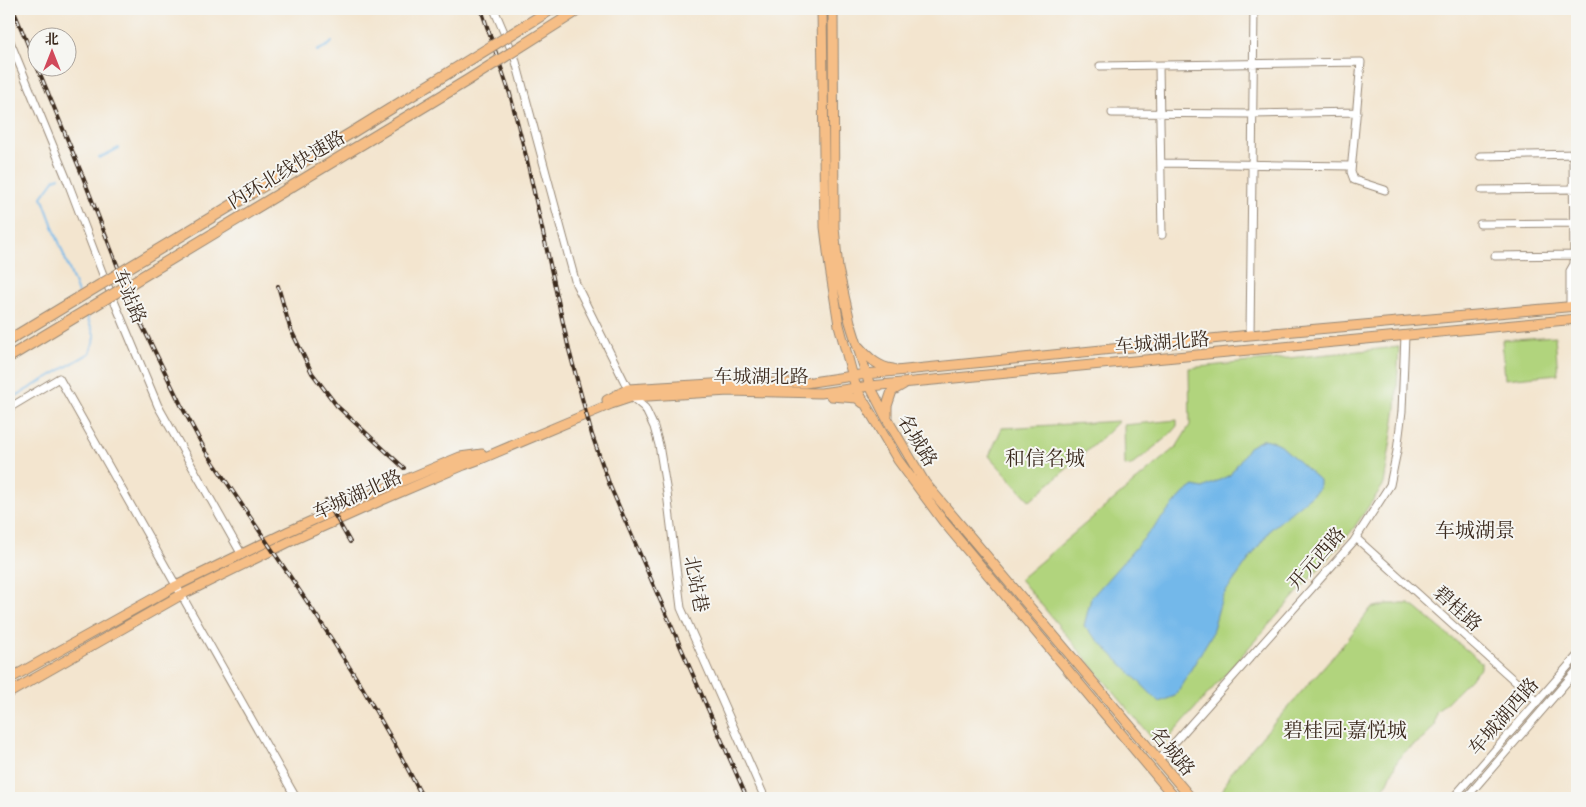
<svg xmlns="http://www.w3.org/2000/svg" width="1586" height="807" font-family="'IM FELL Double Pica','Noto Serif SC',serif">
<style>
.green{fill:#b1d47d;stroke:#767f4e}
.water{fill:#73b8ea;stroke:#577184}
.lines{fill:none;stroke-linecap:round;stroke-linejoin:round}
.stream{stroke:#73b8ea;stroke-width:2}
.minor-casing{stroke:#978876;stroke-width:9}
.major-casing{stroke:#978876;stroke-width:11}
.minor{stroke:#fff;stroke-width:7}
.major{stroke:#f6be86;stroke-width:9}
.rail-casing{stroke:#3b2a1e;stroke-width:4}
.rail{stroke:#f6f6f2;stroke-width:2;stroke-dasharray:5.5;stroke-linecap:butt}
.highway-bridge-casing{stroke:#978876;stroke-width:12;stroke-linecap:butt}
.highway-bridge{stroke:#f6be86;stroke-width:10}
.labels{text-anchor:middle;stroke-width:4;stroke-linejoin:round;paint-order:stroke}
.street-label{font-size:19px;fill:#3b2a1e;stroke:#f6f6f2}
.neighbourhood-label{font-size:20px;fill:#3b2a1e;stroke:#f6f6f2}
</style>
<rect width="100%" height="100%" fill="#f6f6f2"/>
<filter id="ink" filterUnits="userSpaceOnUse"><feTurbulence type="fractalNoise" baseFrequency=".02" numOctaves="2"/><feDisplacementMap in="SourceGraphic" scale="10" xChannelSelector="R" yChannelSelector="G"/><feConvolveMatrix kernelMatrix="1 2 1 2 8 2 1 2 1" color-interpolation-filters="sRGB"/></filter>
<filter id="wash" filterUnits="userSpaceOnUse"><feTurbulence type="fractalNoise" baseFrequency=".0096" numOctaves="4" result="noise"/><feDisplacementMap in="SourceGraphic" scale="20" xChannelSelector="R" yChannelSelector="G"/><feGaussianBlur stdDeviation="1.12" result="paint"/><feColorMatrix in="noise" values="0 0 0 0 0 0 0 0 0 0 0 0 0 0 0 0 0 1.4 0 .05"/><feComposite in="paint" operator="in"/></filter>
<g filter="url(#wash)">
<rect width="100%" height="100%" fill="#f3e5cf"/>
<path class="green" d="M1555 336 1558 374 1505 379 1502 340Z
M1399 347 1396 408 1384 484 1351 532 1160 748 1020 579 1177 446 1190 425 1189 368Z
M1177 420V426L1168 436 1132 465 1125 466 1124 425Z
M1119 421 1104 436 1030 501 989 456 1002 428Z
M1387 604H1409L1416 608 1481 662V668L1436 713 1434 726 1424 738 1403 753 1396 763 1388 782 1374 798H1224L1222 792 1230 773 1348 639 1371 608Z"/>
<path class="water" d="M1264 439 1278 443 1319 480V489L1271 529 1222 597 1211 636 1175 696 1159 702 1084 626 1091 598 1184 493 1194 486 1203 488 1230 475 1249 447Z"/>
<g class="lines">
<path class="stream" d="M317 51 329 45 332 42
M99 158 119 148
M59 177 55 179 42 197 78 293
M9 400 90 353 95 337 86 314"/>
</g>
</g>
<g filter="url(#ink)">
<g class="lines">
<g class="minor-casing">
<path id="minor" d="M494 9 515 58 576 284 632 397 645 408 654 427 659 445 667 493 681 608 764 796 768 798
M9 39 67 180 102 272 158 406 242 555
M1100 66 1361 62 1351 172 1354 180 1385 190
M1159 66 1162 235
M1112 113 1253 114 1357 112
M1480 156 1577 154
M1161 163 1351 166
M1482 190 1577 189
M1480 224 1577 223
M1495 256 1577 255
M1570 306V271L1574 264 1573 154
M1250 335 1254 9
M9 408 59 378 296 798
M1356 538 1537 701
M1159 760 1354 541 1390 485 1397 451 1402 411 1405 335
M1453 798 1577 656
M1466 798 1577 670"/>
</g>
<g class="major-casing">
<path id="major" d="M822 9 825 227 830 268 839 325 856 388 898 460 943 521 1175 798
M833 9 834 227 838 269 850 322 870 386 887 419 925 483 1191 798
M859 347C869 358 878 367 893 369
M831 396 857 398 863 403
M607 400 628 389 728 383H805L866 374 1250 335 1577 306
M887 416V406L892 391 904 384
M9 679 176 586 289 531 381 490 460 457 482 454
M9 693 181 595 293 540 387 498 464 465 483 458 611 404 632 397 729 391 821 393 870 386 1577 319"/>
</g>
<use href="#minor" class="minor"/>
<use href="#major" class="major"/>
<g class="rail-casing">
<path id="rail" d="M13 9 81 172 135 311 181 405 205 450 320 621 362 687 395 745 423 798
M481 9 510 94 526 156 569 350 592 435 610 486 747 798
M278 286 290 328 312 373 337 406 404 468
M326 500 350 542"/>
</g>
<use href="#rail" class="rail"/>
<g class="highway-bridge-casing">
<path id="highway-bridge" d="M9 340 356 130 552 9
M9 357 468 80 580 9"/>
</g>
<use href="#highway-bridge" class="highway-bridge"/>
</g>
</g>
<g class="labels">
<g class="street-label">
<text transform="translate(286 169) rotate(-31)" y="7">内环北线快速路</text>
<text transform="translate(130 296) rotate(67)" y="7">车站路</text>
<text transform="translate(1162 342) rotate(-5)" y="7">车城湖北路</text>
<text x="761" y="383">车城湖北路</text>
<text transform="translate(918 440) rotate(59)" y="7">名城路</text>
<text transform="translate(357 494) rotate(-24)" y="7">车城湖北路</text>
<text transform="translate(1316 558) rotate(-49)" y="7">开元西路</text>
<text transform="translate(697 584) rotate(79)" y="7">北站巷</text>
<text transform="translate(1458 608) rotate(42)" y="7">碧桂路</text>
<text transform="translate(1503 716) rotate(-49)" y="7">车城湖西路</text>
<text transform="translate(1173 751) rotate(50)" y="7">名城路</text>
</g>
<g class="neighbourhood-label">
<text x="1045" y="465">和信名城</text>
<text x="1475" y="537">车城湖景</text>
<text x="1345" y="737">碧桂园·嘉悦城</text>
</g>
</g>
<rect width="1586" height="807" fill="none" stroke="#f6f6f2" stroke-width="30"/>
<g transform="translate(52 52)"><circle r="24" fill="#f6f6f2" stroke="#aba49d"/>
<path d="M0-4L9 19L0 12L-9 19Z" fill="#d1495b"/>
<text y="-8" font-size="14" font-weight="bold" text-anchor="middle" fill="#3b2a1e">北</text>
</g>
</svg>
